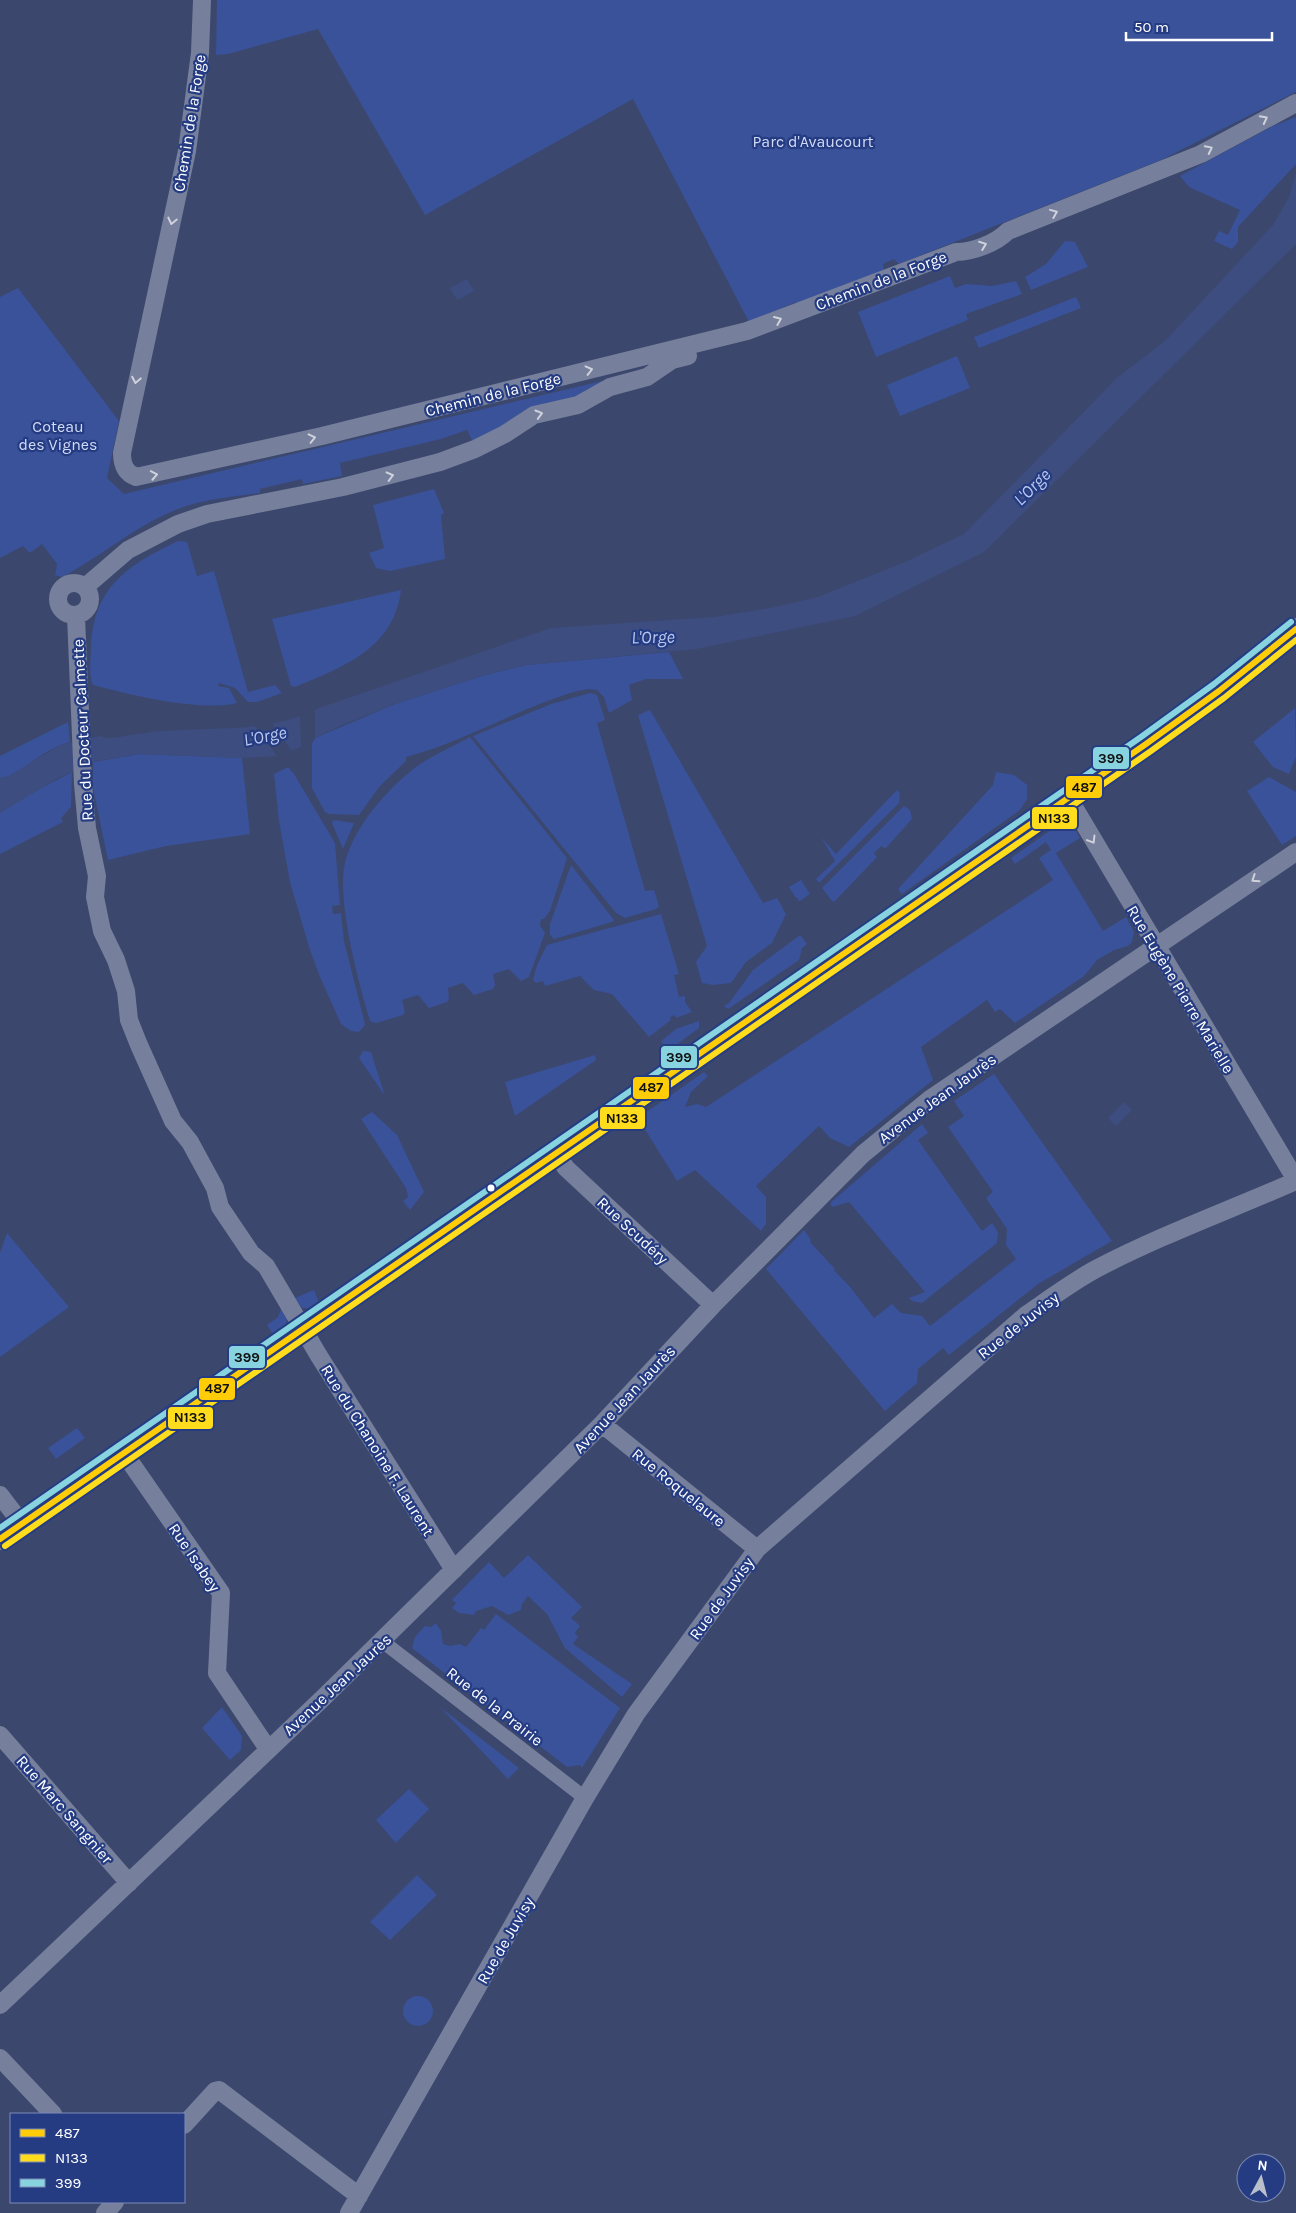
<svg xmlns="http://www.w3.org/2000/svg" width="1296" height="2213" font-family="Karla,sans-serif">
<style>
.green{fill:#3a5299}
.water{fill:#3d4d80}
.pier{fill:#3b476d}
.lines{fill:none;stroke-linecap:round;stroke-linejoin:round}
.pedestrian{stroke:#767f9b;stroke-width:14}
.minor{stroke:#767f9b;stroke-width:18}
.tertiary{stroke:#767f9b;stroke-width:22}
.bus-1-casing{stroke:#253c83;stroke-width:10}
.bus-2-casing{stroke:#253c83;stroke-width:10}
.bus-3-casing{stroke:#253c83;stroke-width:10}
.bus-1{stroke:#fecd08;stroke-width:6}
.bus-2{stroke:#ffdc1c;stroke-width:6}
.bus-3{stroke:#87d3df;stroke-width:6}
.oneway{stroke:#cfd2dc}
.bus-dot{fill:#fff;stroke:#253c83;stroke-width:2}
.labels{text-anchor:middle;stroke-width:4.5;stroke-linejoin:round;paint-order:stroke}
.street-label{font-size:16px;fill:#fff;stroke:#253c83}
.park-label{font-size:16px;fill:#d2dbf6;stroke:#253c83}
.water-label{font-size:18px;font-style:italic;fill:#bac8ef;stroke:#253c83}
.line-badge{stroke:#253c83;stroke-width:2}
.pale-badge-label{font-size:14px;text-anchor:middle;font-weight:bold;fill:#111}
</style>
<rect width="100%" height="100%" fill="#3b476d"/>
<path class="green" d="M217 0H1296V92L1161 160 899 264 894 259 883 264 884 270 796 304V302L749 322 633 99 425 215 318 29 228 54 216 55Z
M1296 117V164L1238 227V242L1232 249 1214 241 1219 231 1228 235 1240 210 1189 187 1180 176 1273 126Z
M1065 241 1075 242 1088 267 1031 290 1025 277 1046 264Z
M950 276 955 288 966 284 992 286 1016 281 1022 294 966 314 968 320 876 357 858 312Z
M18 288 119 421 107 478 124 494 602 381 603 383 585 395 525 410 494 432 473 442 467 430 441 439 340 463 342 476 303 484 302 479 260 489V493C233 497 204 499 178 509 136 525 102 556 62 577L55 575 57 564 42 544 30 553 23 546 0 558V297Z
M1076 297 1081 308 979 348 974 337Z
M957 356 970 388 900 416 887 385Z
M434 489 444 513 441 515 445 559 390 571 376 568 369 553 384 548 373 505Z
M178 541 187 542 197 576 214 571 248 692 275 685 282 693 257 702H248L235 688 219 683 218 686 229 688 237 703C201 712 130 695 93 685 88 674 91 659 91 647 94 586 128 565 178 541Z
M401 590C394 649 343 667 295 687L291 686 272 619Z
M669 652 683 679H646L629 685 632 700 609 713 604 697 597 690C583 687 566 695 553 699 503 717 456 744 406 757V761L380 786 359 815 329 814 325 812 312 788V743L315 738 395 704 485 675 527 665Z
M590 693 597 695 605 720 597 723 645 891 654 890 659 906 656 909 625 918 616 913 473 736 551 704Z
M1295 708 1296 757 1289 774 1273 767 1253 742Z
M650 710 763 903 777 898 786 914 772 943 746 962 731 983 713 985 702 983 696 962 707 946 638 715Z
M68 722 70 742C47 748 31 764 11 775 8 777 4 777 0 778V756Z
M470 737 567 858 550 911 544 919H541L540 925 545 933 529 977 521 981 509 969 493 974 495 985 493 989 474 995 463 983 448 988 449 999 447 1002 429 1008 418 995 402 1000 405 1012 403 1015 376 1023 370 1021C359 985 336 899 345 863 353 828 387 789 416 767 432 755 453 747 470 737Z
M139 754 242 758 250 834 166 846 108 860 93 788V762Z
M286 768H289L294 774 335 843 340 905 332 906 333 914 341 913 344 941 364 1020 365 1025 359 1032 351 1031 341 1024 320 977 309 947 290 882 279 821 274 774Z
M72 772 71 807 61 818 63 822 0 854V813L22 798Z
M996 772 1014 775 1027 785V799L1020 810 902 894 898 889 993 785Z
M1269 777 1296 792V836L1282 845 1247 791Z
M897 790 900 793 899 803 819 883 816 879 835 861 821 837 836 854Z
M904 806 910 810 912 819 885 849 881 846 874 853 877 857 834 902 832 901 822 888Z
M333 820 354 823 343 849 332 823Z
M1058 825 1074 828 1080 838 1056 853 1103 931 1126 917 1134 932 1132 942 1128 946 1114 950 1097 960 1084 976 1015 1023 1000 1009 995 1012 987 1000 921 1047 933 1080 849 1147 830 1138 819 1126 756 1186 766 1197V1224L761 1231 695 1170 677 1181 638 1118 704 1072 708 1076 691 1092 685 1107 697 1104 706 1107 1053 880 1039 858 1051 850 1046 842 1015 864 1011 858Z
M571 865 614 920 612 922 554 939 550 935V924Z
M801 880 810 894 800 901 797 900 799 898H796L789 887Z
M661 914 679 974 674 975 679 997 685 996V1002L692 1012 676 1018 675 1015 670 1017 671 1020 649 1037 612 994 594 990 580 976 545 986 543 981 536 983 533 980 537 965 547 945Z
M800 935 807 944 802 948 799 960 728 1009 724 1006 729 1003 753 970Z
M699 1021V1028L668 1051 661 1041 676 1029Z
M363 1051 371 1052 384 1093H383L359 1058Z
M595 1055 596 1060 515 1116 505 1082Z
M994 1074 1112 1241 1038 1284 949 1355 943 1348 918 1369 917 1383 885 1411 766 1269 804 1230 811 1240 810 1242 835 1269 834 1270 851 1288 874 1318 892 1304 901 1313 922 1316 930 1326 1016 1259 1006 1245 1007 1229 986 1198 993 1192 948 1127 964 1116 954 1101Z
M372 1112 397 1135 424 1192 410 1210 403 1201 408 1197 406 1188 361 1119Z
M922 1124 928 1133 918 1140 982 1231 992 1223 998 1232 997 1243 922 1303 912 1301 909 1298 925 1292 849 1202 832 1207 830 1203Z
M7 1233 69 1307 0 1357V1253Z
M314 1290 320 1305 312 1308H302L295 1298Z
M282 1307 287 1318 286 1325 275 1337 267 1325 278 1317Z
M77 1428 85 1438 56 1459 48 1448Z
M528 1555 582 1607 571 1618 580 1626 575 1633 578 1637 573 1644 632 1684 622 1697 565 1648 547 1614 528 1596 522 1604 521 1610 508 1615 492 1606 476 1611 474 1615 459 1613 452 1608 456 1603 452 1600 489 1562 504 1578Z
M496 1614 620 1708 582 1768 580 1765 567 1767 412 1648 415 1637 425 1626 431 1627 436 1623 441 1631 443 1644 450 1646 460 1644 466 1647 481 1628 484 1630Z
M222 1707 242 1736 241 1750 230 1760 202 1728Z
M440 1707 519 1768 508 1779Z
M409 1789 429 1809 396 1843 376 1820Z
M417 1875 437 1895 390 1940 370 1922Z
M403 2011a15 15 0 1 1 30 0a15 15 0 1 1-30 0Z"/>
<path class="water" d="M1296 173V244L984 552 855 616 696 649 527 665 485 675 395 704 340 726 315 738 312 743 277 756 242 758 139 754 96 761 60 777 0 813V778L9 776 60 745 100 736 106 738C125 737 144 732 163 731 216 727 270 733 319 708L551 628 714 617 771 608 818 597 905 562 964 534 1118 377 1165 341 1273 225 1289 197Z
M467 279 474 291 457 300 450 288Z
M1124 1102 1132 1110 1116 1126 1108 1118Z"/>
<path class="pier" d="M315 710V738L312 743 301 747 300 715Z
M271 722 291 750 277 756 254 725Z"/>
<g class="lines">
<path class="pedestrian" d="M382 1641 585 1798"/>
<path class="minor" d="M202 0 200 53 187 151 122 453C122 464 125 473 136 477L322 436 747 331 956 252C973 252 996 243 1008 231L1201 154 1296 103
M58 599a16 16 0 1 1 32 0a16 16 0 1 1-32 0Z
M85 587 128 550 178 524 207 514 343 487 440 462 475 449 505 434 534 415 578 405 610 387 647 377 672 360 688 356
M76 616 83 784 87 828 97 876 95 897 102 931 116 960 126 991 129 1020 139 1045 173 1121 190 1142 215 1188 220 1207 251 1253 266 1266 319 1356 454 1570
M1068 797 1296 1180
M556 1153 566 1168 713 1305
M602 1424 757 1549
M124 1453 221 1593 217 1673 268 1749
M0 1495 22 1524
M0 1735 129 1883
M0 2005 323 1698 602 1424 713 1305 863 1154 930 1099 1296 852
M0 2058 53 2114
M184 2125 215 2091 219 2090 359 2196
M105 2213 115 2202
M349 2213 585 1798 636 1714 757 1549 1026 1315C1049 1299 1072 1282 1096 1269 1161 1235 1230 1210 1296 1181"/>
<path class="tertiary" d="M0 1539 1146 744 1219 691 1296 629"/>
<g class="bus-1-casing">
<path id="bus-1" d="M0 1539 1146 744 1219 691 1296 629"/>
</g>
<g class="bus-2-casing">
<path id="bus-2" d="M5 1546 1151 751 1224 698 1296 640"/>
</g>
<g class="bus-3-casing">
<path id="bus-3" d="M0 1528 1141 737 1214 684 1291 622"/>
</g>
<use href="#bus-1" class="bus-1"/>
<use href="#bus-2" class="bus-2"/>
<use href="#bus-3" class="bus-3"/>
</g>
<defs><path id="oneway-chevron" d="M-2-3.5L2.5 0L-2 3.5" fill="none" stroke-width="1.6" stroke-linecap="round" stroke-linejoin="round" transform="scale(1.25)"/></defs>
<g class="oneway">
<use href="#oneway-chevron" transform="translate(1264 119) rotate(-27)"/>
<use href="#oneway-chevron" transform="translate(1209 149) rotate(-26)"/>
<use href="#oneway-chevron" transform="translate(1054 213) rotate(-22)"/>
<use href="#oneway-chevron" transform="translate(172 221) rotate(103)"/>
<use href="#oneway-chevron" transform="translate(983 245) rotate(-21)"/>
<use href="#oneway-chevron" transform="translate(778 320) rotate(-23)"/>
<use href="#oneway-chevron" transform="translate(589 370) rotate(-14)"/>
<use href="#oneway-chevron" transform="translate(136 380) rotate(101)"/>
<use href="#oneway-chevron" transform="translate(539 414) rotate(-16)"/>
<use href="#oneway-chevron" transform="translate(312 438) rotate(-13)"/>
<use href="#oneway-chevron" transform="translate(154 475) rotate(-11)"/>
<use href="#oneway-chevron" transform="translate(390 476) rotate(-14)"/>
<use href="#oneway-chevron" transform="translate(1092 840) rotate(59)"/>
<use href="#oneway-chevron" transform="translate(1255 879) rotate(146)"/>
</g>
<circle class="bus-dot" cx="491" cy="1188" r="4.5"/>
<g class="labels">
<g class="street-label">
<text transform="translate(189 123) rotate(-81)" y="6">Chemin de la Forge</text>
<text transform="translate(881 280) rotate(-21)" y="6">Chemin de la Forge</text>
<text transform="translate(493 394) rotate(-14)" y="6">Chemin de la Forge</text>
<text transform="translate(82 730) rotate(-93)" y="6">Rue du Docteur Calmette</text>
<text transform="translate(1181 989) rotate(59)" y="6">Rue Eugène Pierre Marielle</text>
<text transform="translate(937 1098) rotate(-36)" y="6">Avenue Jean Jaurès</text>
<text transform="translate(633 1230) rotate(43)" y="6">Rue Scudéry</text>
<text transform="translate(1018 1325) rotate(-38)" y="6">Rue de Juvisy</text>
<text transform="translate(624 1399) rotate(-47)" y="6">Avenue Jean Jaurès</text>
<text transform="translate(378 1450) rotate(58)" y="6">Rue du Chanoine F. Laurent</text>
<text transform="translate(679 1487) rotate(39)" y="6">Rue Roquelaure</text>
<text transform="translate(195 1557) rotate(56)" y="6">Rue Isabey</text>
<text transform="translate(721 1598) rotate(-54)" y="6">Rue de Juvisy</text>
<text transform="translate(337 1684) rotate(-43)" y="6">Avenue Jean Jaurès</text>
<text transform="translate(495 1706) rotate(38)" y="6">Rue de la Prairie</text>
<text transform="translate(65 1809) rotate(49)" y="6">Rue Marc Sangnier</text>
<text transform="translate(505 1940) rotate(-60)" y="6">Rue de Juvisy</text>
</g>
<g class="park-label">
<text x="813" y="147">Parc d'Avaucourt</text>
<text x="58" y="432">Coteau<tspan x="58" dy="18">des Vignes</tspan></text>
</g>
<g class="water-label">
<text transform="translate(1032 487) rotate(-45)" y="6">L'Orge</text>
<text transform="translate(653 637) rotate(-1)" y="6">L'Orge</text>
<text transform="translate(265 736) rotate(-11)" y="6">L'Orge</text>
</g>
</g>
<g class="line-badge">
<rect x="1092" y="746" width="38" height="24" rx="5" fill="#87d3df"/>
<rect x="1065" y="775" width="38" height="24" rx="5" fill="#fecd08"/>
<rect x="1031" y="806" width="47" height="24" rx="5" fill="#ffdc1c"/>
<rect x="660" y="1045" width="38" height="24" rx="5" fill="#87d3df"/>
<rect x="632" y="1076" width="38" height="24" rx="5" fill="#fecd08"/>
<rect x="599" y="1106" width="47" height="24" rx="5" fill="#ffdc1c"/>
<rect x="228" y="1345" width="38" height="24" rx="5" fill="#87d3df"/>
<rect x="198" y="1377" width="38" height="24" rx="5" fill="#fecd08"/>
<rect x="167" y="1406" width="47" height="24" rx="5" fill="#ffdc1c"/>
</g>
<g class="pale-badge-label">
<text x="1111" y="763">399</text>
<text x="1084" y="792">487</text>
<text x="1054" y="823">N133</text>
<text x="679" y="1062">399</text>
<text x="651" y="1092">487</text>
<text x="622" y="1123">N133</text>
<text x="247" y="1362">399</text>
<text x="217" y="1393">487</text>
<text x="190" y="1422">N133</text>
</g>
<rect x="10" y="2113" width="175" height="90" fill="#253c83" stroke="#7c8ab5"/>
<rect x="20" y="2129" width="25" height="8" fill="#fecd08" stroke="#7c8ab5"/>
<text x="55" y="2138" font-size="15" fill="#ffffff">487</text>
<rect x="20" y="2154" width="25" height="8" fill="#ffdc1c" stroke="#7c8ab5"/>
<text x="55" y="2163" font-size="15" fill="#ffffff">N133</text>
<rect x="20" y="2179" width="25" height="8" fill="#87d3df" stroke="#7c8ab5"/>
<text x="55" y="2188" font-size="15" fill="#ffffff">399</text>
<g transform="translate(1261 2178) rotate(7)"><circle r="24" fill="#253c83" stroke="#7c8ab5"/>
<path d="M0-4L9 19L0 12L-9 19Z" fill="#babfcc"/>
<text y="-8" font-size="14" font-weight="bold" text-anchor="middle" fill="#ffffff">N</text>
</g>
<path d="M1126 32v8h146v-8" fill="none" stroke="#ffffff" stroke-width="2.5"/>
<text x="1134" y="32" font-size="15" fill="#ffffff" stroke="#253c83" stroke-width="4" paint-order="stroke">50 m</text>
</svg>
